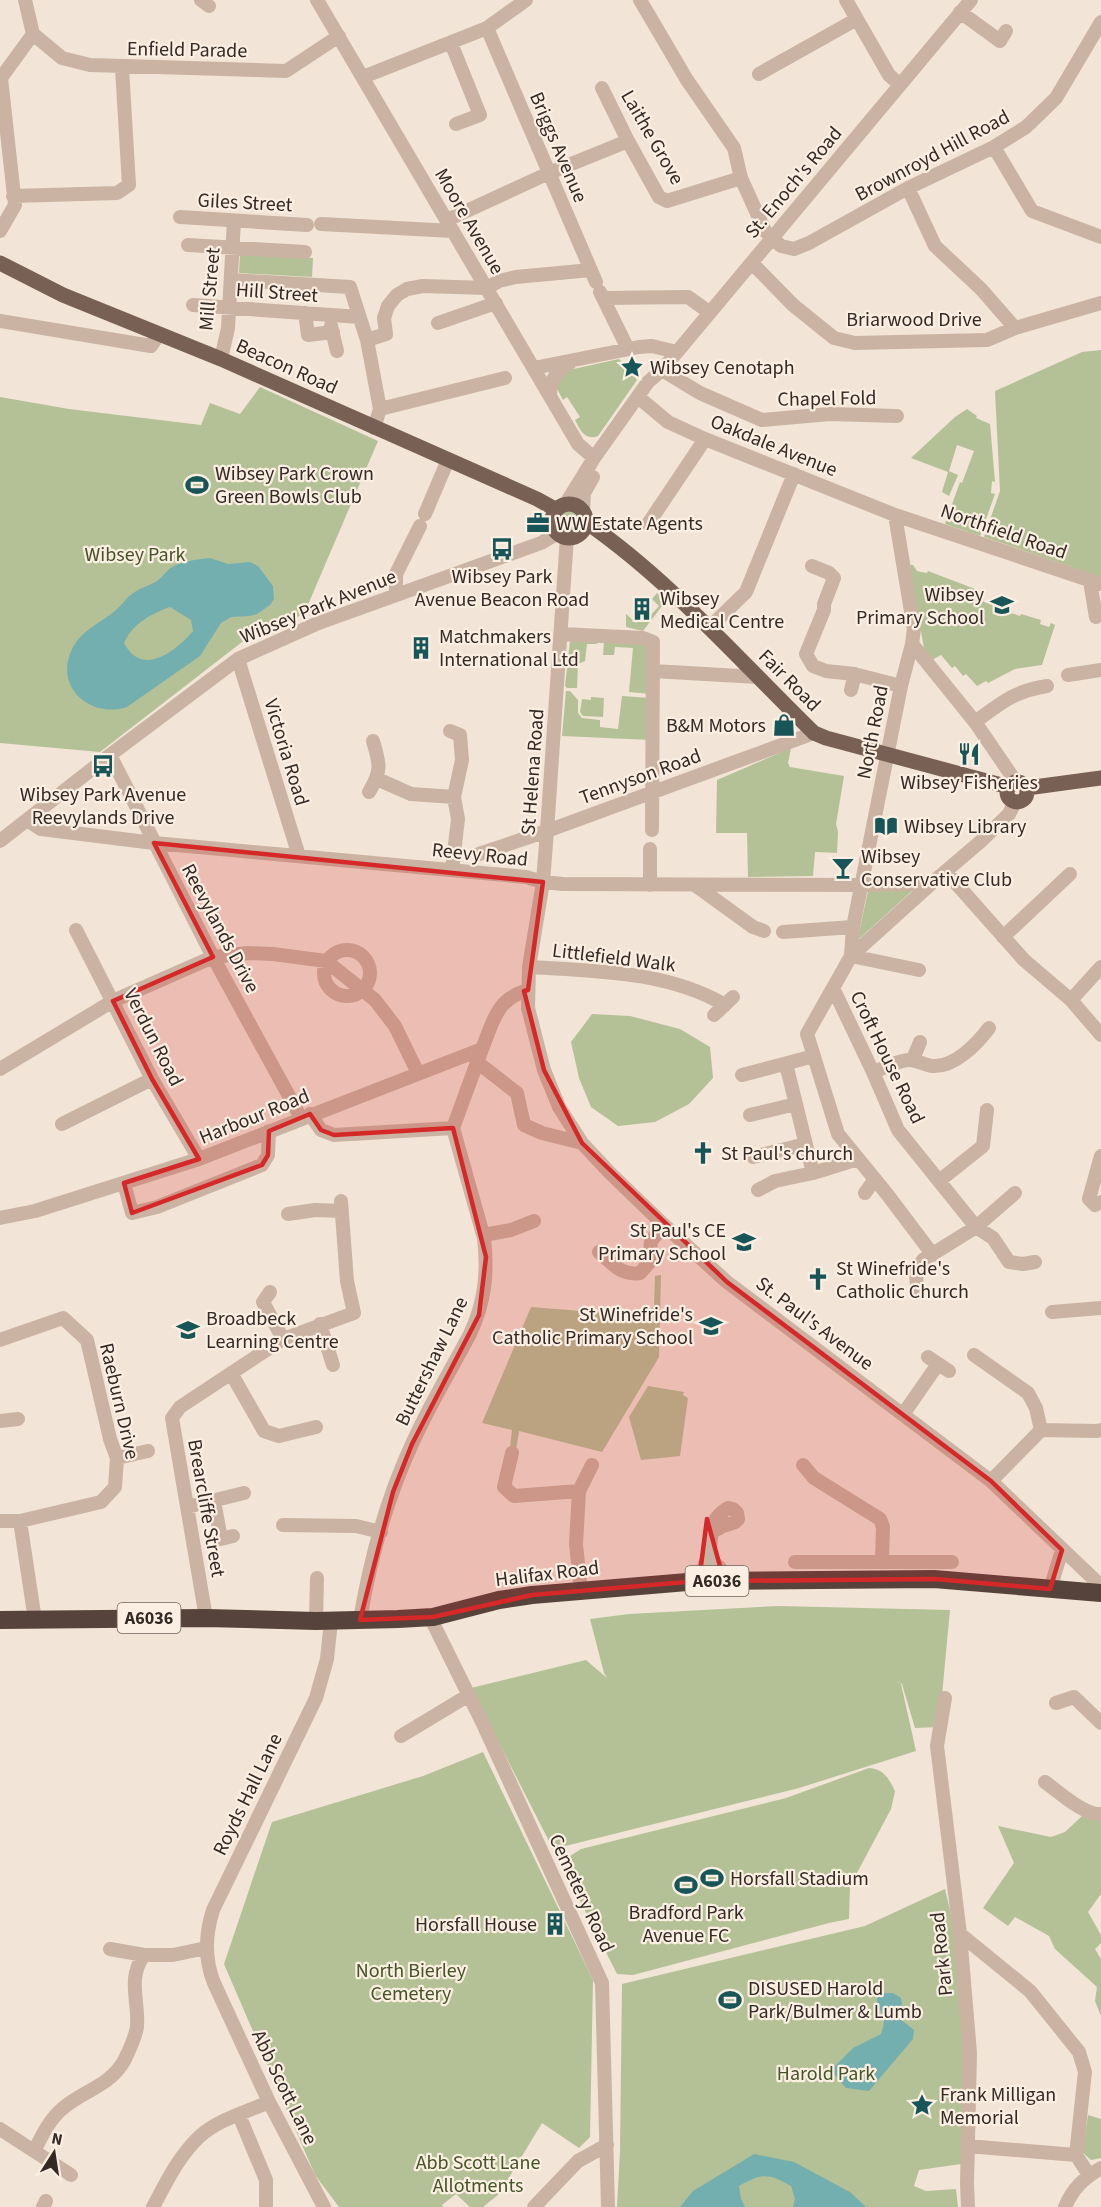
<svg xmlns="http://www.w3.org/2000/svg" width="1101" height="2207" font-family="'Source Sans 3',sans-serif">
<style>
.green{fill:#b4c196}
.water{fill:#74afb0;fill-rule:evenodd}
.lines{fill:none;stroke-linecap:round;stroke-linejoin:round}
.minor{stroke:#cab3a2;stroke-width:14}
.major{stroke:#786055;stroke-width:15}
.highway{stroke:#56433b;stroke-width:18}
.marked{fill:#d62828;fill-opacity:0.2;stroke:#d62828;stroke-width:4.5;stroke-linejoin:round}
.labels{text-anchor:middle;stroke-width:4.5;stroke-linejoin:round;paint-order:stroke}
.shield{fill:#faefe2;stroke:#6f645e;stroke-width:1.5}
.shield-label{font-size:18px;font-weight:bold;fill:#342925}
.street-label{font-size:20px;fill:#342925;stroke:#faefe2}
.poi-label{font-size:20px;fill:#342925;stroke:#faefe2;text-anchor:start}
.park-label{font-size:20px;fill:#455427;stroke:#faefe2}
</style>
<rect width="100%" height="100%" fill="#f2e4d6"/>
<path class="green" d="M240 253 313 258 312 277 239 273Z
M1101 350V577L984 537 1000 491 995 391 1082 352Z
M619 359 623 363 621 365 631 376 633 375 637 380 598 436C585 441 580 430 575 420L580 417 567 397 563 400 556 387V383L569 370Z
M260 387 378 441 304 614 242 642 100 752 0 743V397L69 409 201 425 210 403 240 414Z
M967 409 977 416 976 418 990 424 995 482 992 481 991 493 995 494 980 536 945 524 960 482 962 483 974 451 957 445 949 471 958 475 949 496 942 492 948 472 911 458 955 417Z
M557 520a12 12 0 1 1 24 0a12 12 0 1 1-24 0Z
M910 565H913L917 571 927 573 928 571 975 589 972 598 1011 610V613L1020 616 1021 614 1041 620 1040 624 1049 627 1051 623 1055 625 1042 665 1015 669 988 683 986 681 977 686 966 674 963 676 955 666 952 668 941 655 932 660 924 649Z
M657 593 665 599V602L643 631 626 627V614L636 623 646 613 650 616 659 606 652 599Z
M570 641 599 642 596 644H587L585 661 578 664 577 688H567L565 686Z
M604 642 642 644 647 647 651 694 629 692 633 648 615 647 614 655H603Z
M566 691H570L578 700V713L582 718 600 720V727L618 729 622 696 650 698 651 740 562 736Z
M591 697 604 698 603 717 583 716 580 712 582 699 591 700Z
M791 748 788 763 790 767 844 776 836 824 838 832 837 853 815 852 813 876 748 877 747 833H716L717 780Z
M868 891H912L860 938 858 937Z
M592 1014 630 1016 680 1029 710 1047 713 1078 689 1104 655 1122 618 1126 591 1107 579 1078 571 1042Z
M661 1275 659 1357 602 1452 519 1431 516 1450 510 1448 512 1430 482 1423 531 1307 644 1316 654 1306 655 1276Z
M648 1386 684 1392 683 1395 688 1398 680 1456 641 1460 629 1417Z
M778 1606 950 1610 939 1727 915 1728 902 1684 894 1680 901 1684 916 1751 799 1788 553 1849 471 1688 586 1660 607 1678 604 1673 590 1619 629 1614Z
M483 1752 593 1980 590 2137 579 2148 542 2123 499 2194 483 2207H470L456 2194 442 2205 443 2207H339L315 2175 224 1964 272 1822 423 1776Z
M869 1768C884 1769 889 1779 895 1791L891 1809 850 1886 849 1919 829 1923 633 1975 617 1974 565 1871 570 1856 581 1849 786 1798Z
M1083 1815 1101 1818V1894L1088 1912 1101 1935V1943L1095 1949 1101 1959V2016L1095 2001 1097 1987 1055 1949 1049 1936 1015 1917 1008 1926 983 1908 1014 1863 998 1826 1051 1837 1065 1832Z
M945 1889 955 1932 965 2055 961 2164 919 2170 914 2186 926 2191 956 2189 958 2207H617L620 2151 622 1984 865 1926Z
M1088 2115 1101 2119V2158L1091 2160 1082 2152Z"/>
<path class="water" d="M210 558 228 564 250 562 258 566 273 586 274 599 270 605 257 614 250 616 231 617 221 623 200 656 127 707C92 719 53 688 72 649 81 630 101 623 116 610 122 605 126 598 132 594 139 588 149 586 157 581 163 577 167 569 174 566 184 561 199 559 210 558ZM170 607 191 620 193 631C176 651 142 678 124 643 133 623 151 614 170 607Z
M884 1993H893L901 1998 902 2005 897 2014 900 2019 914 2030 913 2039 869 2091 846 2088 834 2074V2067L853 2048 881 2034C885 2022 886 2016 877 2006V1998Z
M754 2154 794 2162 850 2192 866 2207H793L795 2199 791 2186C768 2173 762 2173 739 2186L741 2199 745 2207H680L693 2191Z"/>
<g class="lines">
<path class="minor" d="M25 0 33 34
M201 0 209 6
M317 0 578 444 594 458
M640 0 687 80 734 148 741 178 765 231 781 246 794 249 809 243 908 188 994 147 1026 127 1056 98 1101 22
M846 0 889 75 899 84
M960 12 1000 41 1006 31
M487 28 596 282
M33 34 62 58 90 65 286 71 339 36
M451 43 480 115 456 124
M759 74 857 19
M363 77 487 28 526 0
M602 88 628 141 659 197 667 201 741 178
M994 147 1032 211 1101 237
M908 188 935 246 981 289 1015 328
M13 196 117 193 129 185 122 68
M180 217 307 225
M447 220 549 173 628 141
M321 224 453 231
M0 231 15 205 1 78 33 34
M188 245 305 252
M752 263 793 305 834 338 855 343 987 340 1015 328 1101 303
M231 280 350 287 367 340 380 409
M600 292 628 349
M603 298 688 297 709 312
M193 305 359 317
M305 313 308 335 333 332
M0 321 151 346 159 334
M438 323 496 303
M331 326 337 351
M367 340 386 334 384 318 388 306 397 295 407 289 423 286 487 288 499 281 516 277 591 270
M221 359 228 328 234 221
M534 368 639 347 652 346 677 352
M662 370 700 393 762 420 830 414 897 416
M550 396C550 379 557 371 571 362
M638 397 668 422 705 439 895 515 1101 584
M374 428 380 409 505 378
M565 505 594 458 648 382 662 370 971 0
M583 511 584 493 593 477
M425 514 448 460
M895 515 914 629 912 644 901 686 853 927 851 956 919 970
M648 524 705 439
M567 537 547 831 543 882 529 967 528 1008 544 1070 559 1107 582 1143 610 1173 664 1225 727 1282 991 1481 1101 1586
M812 566 829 573 834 578 824 604V610L806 654 813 666 826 671 854 674 901 686
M1090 581 1096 617
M396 595V574L420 526
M709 628 746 592 794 474
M562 634 643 638 653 642 652 830
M912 644 975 722 1016 782
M238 659 299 856
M653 671 757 677
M1068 675 1101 670
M851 690 855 674
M975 722C1001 703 1014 691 1047 686
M450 731 460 735 462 760 454 797 458 819 452 870
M110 755 213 957 301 1118
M377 779 411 794 454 797
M369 792C382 771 380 764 373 741
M27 820 41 829 154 843 526 877 543 882 563 884 862 885 910 884 933 882
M0 841 110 755 238 659 316 624 541 543 558 533
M479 854 547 831 814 733
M946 872 1024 960 1071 1000 1101 1035
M650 885V849
M695 885 753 927 764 931
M76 930 152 1079 199 1159
M783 932 853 927
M1003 937 1070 874
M324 973a23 23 0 1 1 46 0a23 23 0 1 1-46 0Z
M529 967C595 971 667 971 725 1005
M833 988 873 1072 898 1130 976 1227 993 1238 1009 1262 1023 1264 1035 1262
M1071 1000 1101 967
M714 1015 733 997
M913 1059 920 1042
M477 1062 517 1093 524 1125 542 1133 582 1143
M786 1064 813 1173
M0 1069 113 1001 213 957 247 953 273 954 326 961 375 1000 395 1026 418 1073
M873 1072C885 1068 898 1060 909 1060 917 1060 924 1065 932 1066 954 1068 977 1044 989 1028
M742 1075 814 1056
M310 1114 321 1130 334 1135 453 1128
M750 1115 796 1104
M62 1124 152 1079
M1101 1156 1089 1199 1095 1205 1101 1202
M753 1157 806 1144
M939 1181 983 1146 987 1110
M124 1183 132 1213 157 1207 262 1165 268 1155 269 1131
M758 1190 775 1181 813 1173 858 1159
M865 1193 875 1179
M288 1214 315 1210 342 1211
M0 1218 35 1211 199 1159 482 1049C494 1020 496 999 528 990
M484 1235 511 1230 534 1221
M599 1252C613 1264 621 1276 640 1273L649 1263 651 1241 664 1225
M933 1255 887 1194 838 1134 807 1034 851 956 933 882 980 842 1009 814 1015 802
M917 1289 916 1270 923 1260 976 1227 1015 1193
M270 1292 263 1302 283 1339
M1052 1312 1101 1308
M320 1324 333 1365
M0 1340 63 1318 87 1340 110 1439 117 1458 115 1487 101 1502 20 1521H0
M974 1355 1028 1393 1036 1408 1041 1430 991 1481
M928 1357 949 1371
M231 1373 264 1431 279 1436 316 1427
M904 1413 938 1364
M0 1421 18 1419
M1041 1430 1097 1431 1101 1430
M512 1453 504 1487 514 1496 579 1491
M117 1458 148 1451
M803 1465 814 1478 880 1519 883 1527 882 1560
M214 1501 221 1539 233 1536
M187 1507 244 1493
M20 1521 35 1620
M283 1525 356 1526 381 1532
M708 1558 720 1568 724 1581
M795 1562H952
M699 1581C700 1572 704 1568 707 1559 716 1539 703 1523 728 1508L733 1509 737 1513 738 1519 735 1522 723 1526 710 1533
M1050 1589 1062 1550
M581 1591 576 1544 579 1491 592 1465
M433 1617 434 1625 484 1726 602 1983 608 2207
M206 1618 172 1418 180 1407 283 1339 354 1313 347 1281 341 1201
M360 1620C370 1560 387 1498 412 1444 429 1406 451 1370 470 1334 485 1302 488 1273 484 1238L453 1128 482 1049
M316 1621 317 1578
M945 1698 937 1746 960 1934 970 2053 967 2183 968 2207
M1056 1703 1074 1697 1101 1723
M401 1736 469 1695
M1045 1782C1059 1792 1085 1816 1101 1814
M960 1934 1030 1991 1079 2052 1085 2072 1076 2155 1089 2175
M110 1949 144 1955H173L206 1948
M239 2115 266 2180V2207
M0 2129 71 2175
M968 2146 1076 2155
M34 2151C42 2136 49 2120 62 2109 82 2091 109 2087 124 2061 129 2051 135 2038 137 2027 139 2000 127 1979 144 1955
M43 2207 46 2201
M153 2207C166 2183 178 2157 199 2137 217 2120 246 2112 269 2102
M324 2207 269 2102 214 1983C204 1958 205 1935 213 1910L316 1698 327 1659 331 1621
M534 2207 578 2161 607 2145
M1065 2207C1073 2188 1084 2178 1101 2168"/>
<path class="major" d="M0 263 63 295 221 359 537 499 557 510
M552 521a17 17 0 1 1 34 0a17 17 0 1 1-34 0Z
M586 522C671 581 740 661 814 733L826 738 1009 787
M1007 792a10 10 0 1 1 20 0a10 10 0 1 1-20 0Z
M1027 788 1101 778"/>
<path class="highway" d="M0 1620 206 1618 316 1621 398 1619 433 1617 499 1600 532 1595 699 1581 934 1579 1101 1593"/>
</g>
<path class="marked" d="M154 843 543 882 528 990 524 991 544 1070 582 1143 727 1282 991 1481 1062 1550 1050 1589 934 1579 724 1581 707 1519 699 1581 532 1595 433 1617 360 1620 393 1492 412 1444 479 1315 486 1257 453 1128 334 1135 321 1130 310 1114 269 1131 268 1155 262 1165 132 1213 124 1183 199 1159 152 1079 113 1001 213 957Z"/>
<defs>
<g id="sight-bare" transform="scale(1.8)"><path d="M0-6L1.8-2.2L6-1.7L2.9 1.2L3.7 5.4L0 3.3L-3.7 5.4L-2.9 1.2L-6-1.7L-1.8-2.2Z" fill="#185558" stroke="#faefe2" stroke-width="2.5" paint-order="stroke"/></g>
<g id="stadium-bare" transform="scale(1.8)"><path d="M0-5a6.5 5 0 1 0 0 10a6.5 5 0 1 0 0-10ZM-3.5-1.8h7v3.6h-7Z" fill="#185558" stroke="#faefe2" stroke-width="2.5" paint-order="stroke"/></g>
<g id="office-bare" transform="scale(1.8)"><path d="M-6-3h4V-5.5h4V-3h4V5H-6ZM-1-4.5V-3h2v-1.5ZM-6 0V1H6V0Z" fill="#185558" stroke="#faefe2" stroke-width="2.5" paint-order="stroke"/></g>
<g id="bus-bare" transform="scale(1.8)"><path d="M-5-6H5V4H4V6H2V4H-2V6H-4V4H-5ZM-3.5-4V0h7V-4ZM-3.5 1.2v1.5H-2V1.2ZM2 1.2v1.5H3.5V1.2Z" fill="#185558" stroke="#faefe2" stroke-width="2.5" paint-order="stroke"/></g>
<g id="school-bare" transform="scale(1.8)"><path d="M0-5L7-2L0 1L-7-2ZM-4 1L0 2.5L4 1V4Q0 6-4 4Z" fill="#185558" stroke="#faefe2" stroke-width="2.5" paint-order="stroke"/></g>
<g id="building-bare" transform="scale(1.8)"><path d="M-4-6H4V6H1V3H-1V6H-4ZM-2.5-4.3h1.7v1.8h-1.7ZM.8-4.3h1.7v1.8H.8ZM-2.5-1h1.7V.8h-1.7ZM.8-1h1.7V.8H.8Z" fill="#185558" stroke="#faefe2" stroke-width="2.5" paint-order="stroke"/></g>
<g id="shop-bare" transform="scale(1.8)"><path d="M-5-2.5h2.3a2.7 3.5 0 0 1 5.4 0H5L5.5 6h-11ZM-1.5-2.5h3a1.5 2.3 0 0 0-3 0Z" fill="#185558" stroke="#faefe2" stroke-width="2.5" paint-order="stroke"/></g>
<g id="restaurant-bare" transform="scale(1.8)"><path d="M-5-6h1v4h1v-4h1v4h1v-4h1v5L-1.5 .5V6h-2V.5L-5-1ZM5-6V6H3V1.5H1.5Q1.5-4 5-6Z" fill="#185558" stroke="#faefe2" stroke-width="2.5" paint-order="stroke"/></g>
<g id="library-bare" transform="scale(1.8)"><path d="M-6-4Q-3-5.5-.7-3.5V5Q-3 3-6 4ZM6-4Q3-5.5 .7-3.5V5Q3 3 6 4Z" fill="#185558" stroke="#faefe2" stroke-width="2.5" paint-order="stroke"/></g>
<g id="bar-bare" transform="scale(1.8)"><path d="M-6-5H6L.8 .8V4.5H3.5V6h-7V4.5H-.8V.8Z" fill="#185558" stroke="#faefe2" stroke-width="2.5" paint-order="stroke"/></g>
<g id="church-bare" transform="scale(1.8)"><path d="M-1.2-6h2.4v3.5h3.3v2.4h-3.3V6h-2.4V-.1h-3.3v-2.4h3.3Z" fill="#185558" stroke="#faefe2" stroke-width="2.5" paint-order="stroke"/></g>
</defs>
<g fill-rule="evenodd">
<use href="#sight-bare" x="632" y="367"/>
<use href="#stadium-bare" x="197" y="485"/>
<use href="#office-bare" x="538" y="523"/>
<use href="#bus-bare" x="502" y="549"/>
<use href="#school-bare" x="1002" y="605"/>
<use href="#building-bare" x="642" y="609"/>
<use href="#building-bare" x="421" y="648"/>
<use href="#shop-bare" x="784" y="725"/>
<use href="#restaurant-bare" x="969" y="754"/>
<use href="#bus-bare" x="103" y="766"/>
<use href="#library-bare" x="886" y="826"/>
<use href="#bar-bare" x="843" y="868"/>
<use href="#church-bare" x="703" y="1153"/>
<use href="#school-bare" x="744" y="1242"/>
<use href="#church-bare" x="818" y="1279"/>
<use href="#school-bare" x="711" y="1326"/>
<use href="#school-bare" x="188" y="1330"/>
<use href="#stadium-bare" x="712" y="1878"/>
<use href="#stadium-bare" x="686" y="1885"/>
<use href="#building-bare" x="555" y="1924"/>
<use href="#stadium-bare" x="730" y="2000"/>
<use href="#sight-bare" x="922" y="2105"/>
</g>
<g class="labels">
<g class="shield">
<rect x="685.5" y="1566" width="63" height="30" rx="4.5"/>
<rect x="117.5" y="1603" width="63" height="30" rx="4.5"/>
</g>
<g class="shield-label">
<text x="717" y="1587">A6036</text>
<text x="149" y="1624">A6036</text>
</g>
<g class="street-label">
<text transform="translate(187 49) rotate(1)" y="7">Enfield Parade</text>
<text transform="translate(653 137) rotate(60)" y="7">Laithe Grove</text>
<text transform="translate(559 147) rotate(67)" y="7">Briggs Avenue</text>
<text transform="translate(932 155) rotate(-28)" y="7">Brownroyd Hill Road</text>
<text transform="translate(793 182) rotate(-50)" y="7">St. Enoch's Road</text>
<text transform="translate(245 202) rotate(3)" y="7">Giles Street</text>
<text transform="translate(470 221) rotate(60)" y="7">Moore Avenue</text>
<text transform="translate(209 289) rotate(-85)" y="7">Mill Street</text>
<text transform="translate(277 292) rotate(4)" y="7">Hill Street</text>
<text x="914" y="326">Briarwood Drive</text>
<text transform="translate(287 366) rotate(24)" y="7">Beacon Road</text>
<text transform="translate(827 398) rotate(-1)" y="7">Chapel Fold</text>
<text transform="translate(774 445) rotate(22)" y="7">Oakdale Avenue</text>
<text transform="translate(1004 531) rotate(19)" y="7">Northfield Road</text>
<text transform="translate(318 606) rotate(-22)" y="7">Wibsey Park Avenue</text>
<text transform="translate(790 680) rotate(45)" y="7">Fair Road</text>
<text transform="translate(872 732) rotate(-79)" y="7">North Road</text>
<text transform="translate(287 752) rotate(73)" y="7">Victoria Road</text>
<text transform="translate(532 772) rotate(-86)" y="7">St Helena Road</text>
<text transform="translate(640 776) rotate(-20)" y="7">Tennyson Road</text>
<text transform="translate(480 854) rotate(6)" y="7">Reevy Road</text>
<text transform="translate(221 928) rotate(62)" y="7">Reevylands Drive</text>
<text transform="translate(614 957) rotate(7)" y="7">Littlefield Walk</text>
<text transform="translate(154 1037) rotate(63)" y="7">Verdun Road</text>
<text transform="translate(888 1057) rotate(64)" y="7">Croft House Road</text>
<text transform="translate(254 1116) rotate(-22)" y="7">Harbour Road</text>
<text transform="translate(815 1323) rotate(37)" y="7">St. Paul's Avenue</text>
<text transform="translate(431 1361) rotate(-64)" y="7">Buttershaw Lane</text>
<text transform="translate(120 1401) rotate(77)" y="7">Raeburn Drive</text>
<text transform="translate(207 1508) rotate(80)" y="7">Brearcliffe Street</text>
<text transform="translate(547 1573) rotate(-7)" y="7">Halifax Road</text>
<text transform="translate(247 1794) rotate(-64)" y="7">Royds Hall Lane</text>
<text transform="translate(582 1893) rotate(65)" y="7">Cemetery Road</text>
<text transform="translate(941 1954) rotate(-96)" y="7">Park Road</text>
<text transform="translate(285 2087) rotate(64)" y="7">Abb Scott Lane</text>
</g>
<g class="poi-label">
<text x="650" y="374">Wibsey Cenotaph</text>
<text x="215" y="480">Wibsey Park Crown<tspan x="215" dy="23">Green Bowls Club</tspan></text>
<text x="556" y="530">WW Estate Agents</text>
<text x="502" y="583" text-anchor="middle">Wibsey Park<tspan x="502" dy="23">Avenue Beacon Road</tspan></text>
<text x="984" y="601" text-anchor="end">Wibsey<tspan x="984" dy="23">Primary School</tspan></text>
<text x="660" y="605">Wibsey<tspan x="660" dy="23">Medical Centre</tspan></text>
<text x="439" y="643">Matchmakers<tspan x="439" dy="23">International Ltd</tspan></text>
<text x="766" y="732" text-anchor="end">B&amp;M Motors</text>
<text x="969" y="789" text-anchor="middle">Wibsey Fisheries</text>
<text x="103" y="801" text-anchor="middle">Wibsey Park Avenue<tspan x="103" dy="23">Reevylands Drive</tspan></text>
<text x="904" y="833">Wibsey Library</text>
<text x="861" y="863">Wibsey<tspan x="861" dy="23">Conservative Club</tspan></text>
<text x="721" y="1160">St Paul's church</text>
<text x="726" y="1237" text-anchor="end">St Paul's CE<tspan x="726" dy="23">Primary School</tspan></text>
<text x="836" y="1275">St Winefride's<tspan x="836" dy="23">Catholic Church</tspan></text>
<text x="693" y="1321" text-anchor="end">St Winefride's<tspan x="693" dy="23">Catholic Primary School</tspan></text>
<text x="206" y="1325">Broadbeck<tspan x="206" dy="23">Learning Centre</tspan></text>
<text x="730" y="1885">Horsfall Stadium</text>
<text x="686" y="1919" text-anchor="middle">Bradford Park<tspan x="686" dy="23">Avenue FC</tspan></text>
<text x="537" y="1931" text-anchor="end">Horsfall House</text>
<text x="748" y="1995">DISUSED Harold<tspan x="748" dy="23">Park/Bulmer &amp; Lumb</tspan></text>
<text x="940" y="2101">Frank Milligan<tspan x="940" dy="23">Memorial</tspan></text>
</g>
<g class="park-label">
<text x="135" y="561">Wibsey Park</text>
<text x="411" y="1977">North Bierley<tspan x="411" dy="23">Cemetery</tspan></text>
<text x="826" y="2080">Harold Park</text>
<text x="478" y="2169">Abb Scott Lane<tspan x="478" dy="23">Allotments</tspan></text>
</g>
</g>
<g transform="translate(54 2153) rotate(12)" stroke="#faefe2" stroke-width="4.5" paint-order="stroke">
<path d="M0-4.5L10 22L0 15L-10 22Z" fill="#342925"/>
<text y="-9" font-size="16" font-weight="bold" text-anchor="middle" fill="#342925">N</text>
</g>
</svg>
